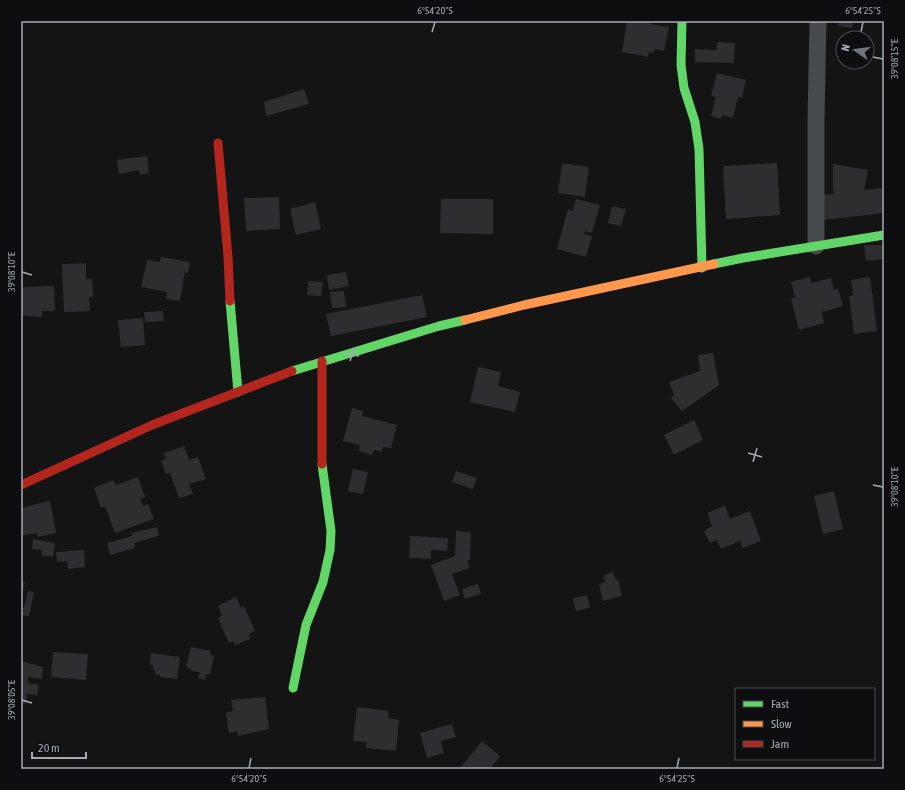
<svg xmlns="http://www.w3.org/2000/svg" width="905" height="790" font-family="'Asap Condensed',sans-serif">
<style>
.building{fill:#2e2e30}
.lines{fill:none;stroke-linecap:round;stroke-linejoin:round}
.street{stroke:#48494c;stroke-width:17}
.fast{stroke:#63d668;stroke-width:9}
.slow{stroke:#ff974d;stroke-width:9}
.jam{stroke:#b3261e;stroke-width:9}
.ticks{fill:none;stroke:#a5abb4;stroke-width:1.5}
.neatline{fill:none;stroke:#a5abb4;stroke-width:1.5}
.ticks-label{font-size:10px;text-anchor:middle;fill:#a5abb4}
</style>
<rect width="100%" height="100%" fill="#141414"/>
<path class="building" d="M627 21H650V24L669 27 664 51 655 49 654 53 649 52 648 57 622 52Z
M839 21H853L852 28 838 26Z
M717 42 735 43 734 63 695 62V49L717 50Z
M717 73 746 80 742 98 738 97 733 118 722 115 721 119 711 116 716 97 711 96Z
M304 89 309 104 266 116 264 102Z
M147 156 149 173 140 175 139 170 119 174 117 160Z
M562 163 589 167 585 197 558 193Z
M777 163 780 215 726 219 723 166Z
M833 164 868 170 864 190 884 188V213L823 220 821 195 834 194 833 190Z
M279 197 280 229 246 231 244 198Z
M441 199H493V234L440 233Z
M576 199 600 205 592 233 585 231 584 234 592 236 586 257 557 249 568 209 573 211Z
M315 202 321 229 296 235 290 209Z
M612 206 626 209 621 226 608 223Z
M864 245H884V259L866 261Z
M161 257 190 262 188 273 185 272 180 301 166 299 167 292 141 287 147 260 160 262Z
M86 263V279H92L93 297H89L90 311 64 312 62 264Z
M346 272 349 286 329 290 327 275Z
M810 277 811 283 831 278 834 290 838 289 843 306 822 312 824 323 799 330 791 299 795 297 791 282Z
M870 277 877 331 854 334 849 296 853 295 851 280Z
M308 281 323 282 321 296 307 295Z
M54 286 55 311H42V317L23 316V312H21V287Z
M344 291 346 307 332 308 330 292Z
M422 295 427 317 331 336 326 314Z
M163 311 164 321 145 322 144 312Z
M143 318 145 345 121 347 118 320Z
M713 353 719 385 682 411 671 398 674 395 669 382 700 371 698 355Z
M478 367 501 372 498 386 520 392 515 412 470 402Z
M352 408 363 411 362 416 397 425 391 448 383 447 382 452 374 450 372 455 359 451 360 445 343 441Z
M694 420 703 440 674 455 664 435Z
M184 446 189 460 198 457 206 479 189 484 193 494 179 498 170 473 166 474 161 461 166 459 164 453Z
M353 469 368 472 363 494 348 491Z
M456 471 477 478 473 489 452 482Z
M138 477 145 497 140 499 143 506 148 504 154 519 115 533 105 506 101 508 94 488 113 480 116 485Z
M834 491 843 529 823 534 814 496Z
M50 501 56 533 38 537 37 533 21 536V508Z
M725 506 730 519 750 511 761 541 743 548 740 541 721 549 717 540 710 543 704 531 712 526 707 513Z
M157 527 159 536 134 543 135 548 110 555 107 543 132 536 131 533Z
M456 531 471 532 470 560H467L470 568 452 574 460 595 444 601 431 565 455 556Z
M410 536 448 538 447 551 431 550V559L409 558Z
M33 539 55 543 53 557 41 555 42 550 32 549Z
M84 550 85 567 68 569 67 561 57 562 56 552Z
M613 572 616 580H618L622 596 603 601 599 584 606 582 603 576Z
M21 581 25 582 22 594H21Z
M478 584 481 594 465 599 462 589Z
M28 591 34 592 29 616 22 615Z
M587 595 590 607 576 611 573 598Z
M236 597 241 608 244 606 255 631 249 634 250 639 235 645 233 641 229 643 218 618 222 616 218 606Z
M191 647 211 651 210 655 214 656 210 674H207L205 680 198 678 200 672 191 671V669L186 667Z
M53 652 88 654 86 680 51 677Z
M151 653 180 657 177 679 160 677V675L155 674V670L153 669V665L150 664Z
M21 661 43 667 42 679 28 677V683L39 685 37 695 27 694 26 704 21 703Z
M265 697 269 729 238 736 237 732 229 733 226 713 233 711 231 700Z
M357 707 389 711 388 718 399 720 396 751 366 748 367 742 353 741Z
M452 724 456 737 441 741 444 753 427 758 420 733Z
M482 741 500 756 490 769H459Z"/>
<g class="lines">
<path class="street" d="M816 246V120L818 21"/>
<path class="fast" d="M682 21 681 65 684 88 695 122 699 149 702 268
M714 264 743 258 884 235
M230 301 238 392
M292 371 439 326 465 320
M293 688 306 625 323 582 330 550 331 531 322 464"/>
<path class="slow" d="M465 320 524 305 714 264"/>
<path class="jam" d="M218 143 228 257 230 301
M322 464V361
M21 485 152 425 292 371"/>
</g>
<path class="ticks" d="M432 32 435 22M861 32 863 22M873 57 883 59M22 272 32 275M345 353 359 356M350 361 354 348M748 453 762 457M753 462 757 448M873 485 883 487M22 700 32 703M249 768 251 758M677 768 679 758"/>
<rect width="905" height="790" fill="none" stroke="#0e0e10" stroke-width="44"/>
<rect x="735" y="688" width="140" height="72" fill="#0e0e10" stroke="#4a4d52"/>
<rect x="743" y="701" width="20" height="6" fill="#63d668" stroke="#4a4d52"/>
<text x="771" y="708" font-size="12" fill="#a5abb4">Fast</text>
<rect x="743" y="721" width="20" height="6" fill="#ff974d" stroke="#4a4d52"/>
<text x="771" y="728" font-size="12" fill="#a5abb4">Slow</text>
<rect x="743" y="741" width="20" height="6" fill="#b3261e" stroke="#4a4d52"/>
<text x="771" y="748" font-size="12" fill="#a5abb4">Jam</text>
<g transform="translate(855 50) rotate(284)"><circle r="19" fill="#0e0e10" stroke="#4a4d52"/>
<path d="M0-3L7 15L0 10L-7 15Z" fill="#72767c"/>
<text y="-6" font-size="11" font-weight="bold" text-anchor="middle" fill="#a5abb4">N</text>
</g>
<path d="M32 752v6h54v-6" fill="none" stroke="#a5abb4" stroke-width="2"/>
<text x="38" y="752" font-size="12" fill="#a5abb4" stroke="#0e0e10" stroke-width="3" paint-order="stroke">20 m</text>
<rect x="22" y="22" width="861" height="746" class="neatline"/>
<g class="ticks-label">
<text x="435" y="14">6°54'20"S</text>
<text x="863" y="14">6°54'25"S</text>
<text transform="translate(894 59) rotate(-90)" y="4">39°08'15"E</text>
<text transform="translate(11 272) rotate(-90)" y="4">39°08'10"E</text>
<text transform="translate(894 487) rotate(-90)" y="4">39°08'10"E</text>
<text transform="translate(11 700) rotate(-90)" y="4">39°08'05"E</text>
<text x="249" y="782">6°54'20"S</text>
<text x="677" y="782">6°54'25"S</text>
</g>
</svg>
